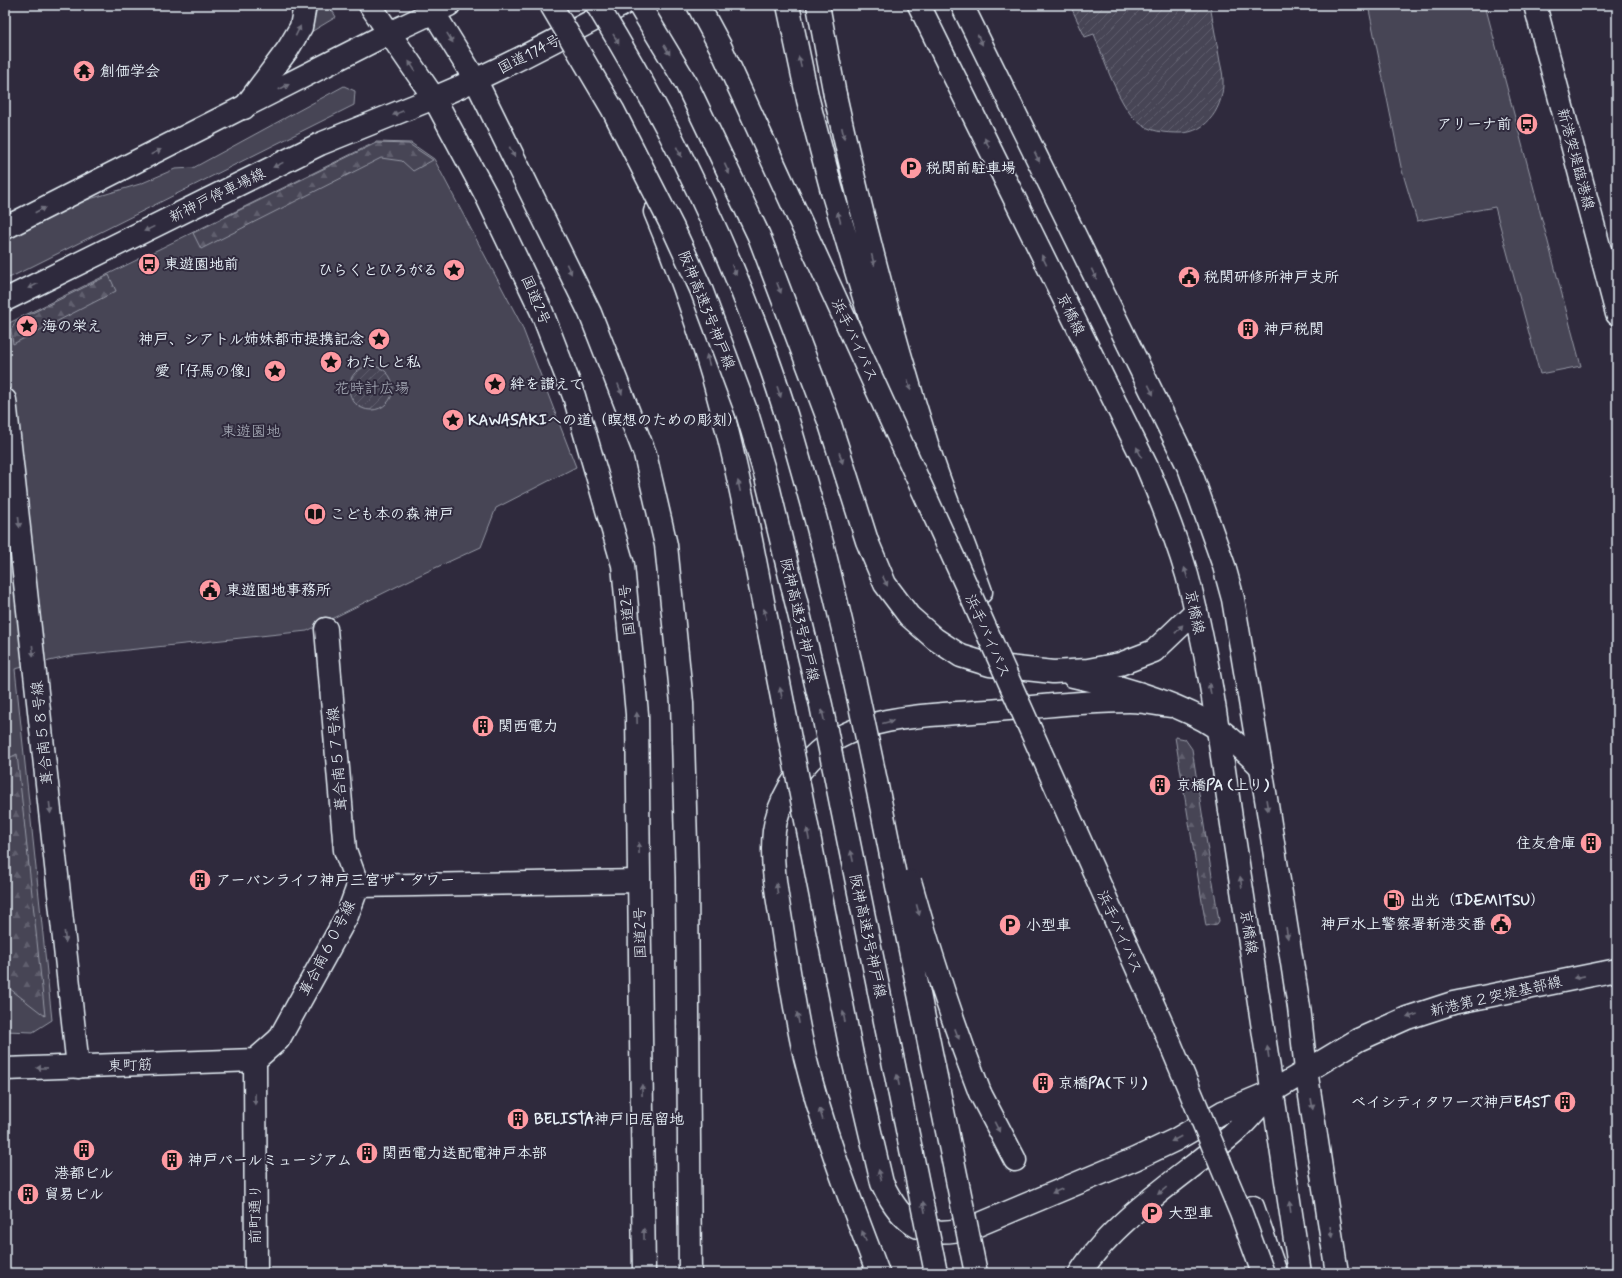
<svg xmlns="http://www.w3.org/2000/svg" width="1622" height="1278" font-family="Mynerve,'Klee One',sans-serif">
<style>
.green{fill:#464455;stroke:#979aa6}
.forest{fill:url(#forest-firs);stroke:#979aa6}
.garden{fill:url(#garden-furrows);stroke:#979aa6}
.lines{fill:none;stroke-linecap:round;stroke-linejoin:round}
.minor-casing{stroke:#e8f1f8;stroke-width:25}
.tertiary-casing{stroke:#e8f1f8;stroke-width:25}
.primary-casing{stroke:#e8f1f8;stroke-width:25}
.trunk-casing{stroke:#e8f1f8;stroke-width:25}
.motorway-casing{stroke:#e8f1f8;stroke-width:25}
.minor{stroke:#2f2a3d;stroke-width:22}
.tertiary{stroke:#2f2a3d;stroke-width:22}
.primary{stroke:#2f2a3d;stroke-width:22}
.trunk{stroke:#2f2a3d;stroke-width:22}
.motorway{stroke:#2f2a3d;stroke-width:22}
.motorway-bridge-casing{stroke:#e8f1f8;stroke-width:25;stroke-linecap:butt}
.motorway-bridge{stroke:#2f2a3d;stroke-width:22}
.oneway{fill:#70707e}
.labels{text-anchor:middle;stroke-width:4;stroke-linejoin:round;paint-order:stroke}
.street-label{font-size:15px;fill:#e8f1f8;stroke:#2f2a3d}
.poi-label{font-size:15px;font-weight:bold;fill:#e8f1f8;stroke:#2f2a3d;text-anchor:start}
.park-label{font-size:15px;fill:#afb4bf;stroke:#2f2a3d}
</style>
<defs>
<pattern id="forest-firs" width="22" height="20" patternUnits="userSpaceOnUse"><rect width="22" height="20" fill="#464455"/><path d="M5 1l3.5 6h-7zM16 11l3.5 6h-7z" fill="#615f6e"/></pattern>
<pattern id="garden-furrows" width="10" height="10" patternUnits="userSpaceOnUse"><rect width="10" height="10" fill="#464455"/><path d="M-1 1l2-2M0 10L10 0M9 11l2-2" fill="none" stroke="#615f6e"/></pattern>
</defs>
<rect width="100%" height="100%" fill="#2f2a3d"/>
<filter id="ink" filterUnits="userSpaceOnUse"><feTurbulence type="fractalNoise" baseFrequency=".025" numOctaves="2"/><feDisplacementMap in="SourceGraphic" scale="8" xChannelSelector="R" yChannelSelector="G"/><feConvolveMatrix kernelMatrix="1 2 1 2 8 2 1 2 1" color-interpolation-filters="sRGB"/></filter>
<g filter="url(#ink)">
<path class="green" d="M315 5H329L336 17 311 32Z
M1368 5H1485L1581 366 1540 374 1495 207 1417 221 1401 167Z
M344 86 355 91 354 105 9 278 5 276V236L83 201 140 184 175 169 193 168Z
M376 142 411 143 434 159 521 324 576 467 496 508 481 547 424 573 307 631 71 656 15 669 52 1020 33 1032 5 1031V325Z"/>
<path class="forest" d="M376 143 409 144 433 160 413 171 402 161 381 158 201 249 193 233Z
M109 275 116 291 13 344 11 330 16 321Z
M1175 737 1185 739 1192 749 1219 921 1217 924 1206 926Z
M17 754 45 1016 5 985V760Z"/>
<path class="garden" d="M1070 5H1210C1213 22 1216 39 1219 56 1220 64 1223 72 1223 80 1224 106 1208 133 1180 133 1165 133 1149 132 1137 121 1119 106 1103 57 1094 34L1085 37Z
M349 388a22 22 0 1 1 44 0a22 22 0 1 1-44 0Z"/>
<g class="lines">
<g class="minor-casing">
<path id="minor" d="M818 5 835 95
M244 108 288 49 301 27 305 5
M5 400 78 1067
M326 629 345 850 358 886"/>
</g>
<g class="tertiary-casing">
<path id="tertiary" d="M788 5 808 100 832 191 905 434
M919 5 1147 467C1162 502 1176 538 1187 575 1211 663 1221 754 1235 844 1258 987 1279 1130 1300 1273
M962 5 1190 470 1224 566 1233 599 1261 767 1299 1007 1306 1070 1337 1273
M1535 5 1617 314
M835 95C861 214 891 331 928 447 944 496 964 544 981 592
M255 1060 279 1039 347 916 358 886 639 881
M255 1060 256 1273
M5 1069 255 1060
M1273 1091 1358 1040 1407 1018 1453 1003 1617 970"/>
</g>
<g class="primary-casing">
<path id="primary" d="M5 228 389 33
M5 300 320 144 434 98"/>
</g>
<g class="trunk-casing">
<path id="trunk" d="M370 5 434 98 486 195 541 310 574 396 623 565 637 714 644 1273
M429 5 476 81 590 313 645 454 666 545 682 703 687 878 690 1273
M389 33 449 5
M434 98C499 71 560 38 622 5"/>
</g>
<g class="motorway-casing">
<path id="motorway" d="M639 5 686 83 759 236 829 421 867 541 885 584 909 616 935 639 961 656 990 665 1053 672 1088 670 1120 664 1154 651 1196 611
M655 212C683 279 706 347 724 418 744 495 757 574 773 652
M1073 676C1119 686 1178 702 1217 728 1233 739 1247 753 1261 767
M852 1055 882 1183C903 1227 924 1240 973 1227L1135 1159 1175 1140 1223 1112 1273 1091
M980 1093 1015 1160
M1253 1207 1276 1273
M878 1273C851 1202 823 1131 805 1057 796 1018 790 979 784 940 779 904 770 867 774 831 778 801 796 772 818 752 860 714 934 715 988 711 1035 707 1082 701 1129 701 1143 701 1157 704 1170 706
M1080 1273C1114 1219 1185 1175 1233 1134 1246 1123 1257 1108 1269 1096"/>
</g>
<use href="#minor" class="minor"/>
<use href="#tertiary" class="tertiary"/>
<use href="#primary" class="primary"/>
<use href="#trunk" class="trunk"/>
<use href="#motorway" class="motorway"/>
<g class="motorway-bridge-casing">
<path id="motorway-bridge" d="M551 5 613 110 673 228 701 289 747 413 766 477 821 705 936 1273
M597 5C661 109 716 220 759 335 782 395 799 458 816 520 848 641 873 763 897 886 923 1015 950 1144 976 1273
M698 5 720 46 807 236 971 596 1165 1031 1241 1213 1263 1273
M773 652 852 1055
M910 881C930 953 953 1023 980 1093"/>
</g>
<use href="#motorway-bridge" class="motorway-bridge"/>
</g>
<defs><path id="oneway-solid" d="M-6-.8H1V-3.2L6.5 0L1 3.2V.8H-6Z"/></defs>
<g class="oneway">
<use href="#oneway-solid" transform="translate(298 31) rotate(-64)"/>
<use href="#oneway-solid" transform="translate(450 38) rotate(58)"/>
<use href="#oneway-solid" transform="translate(616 39) rotate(60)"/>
<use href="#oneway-solid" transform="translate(980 40) rotate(64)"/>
<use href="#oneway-solid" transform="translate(667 50) rotate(59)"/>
<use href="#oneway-solid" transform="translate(800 62) rotate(-102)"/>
<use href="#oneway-solid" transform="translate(412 66) rotate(-124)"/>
<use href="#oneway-solid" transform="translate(284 87) rotate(-27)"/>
<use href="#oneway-solid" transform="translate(398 113) rotate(158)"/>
<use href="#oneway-solid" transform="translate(843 133) rotate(78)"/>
<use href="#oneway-solid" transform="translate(987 143) rotate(-116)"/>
<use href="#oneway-solid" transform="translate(156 152) rotate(-27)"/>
<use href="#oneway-solid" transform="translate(512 152) rotate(64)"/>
<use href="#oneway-solid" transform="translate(679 152) rotate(64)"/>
<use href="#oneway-solid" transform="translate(1037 157) rotate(64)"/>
<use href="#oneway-solid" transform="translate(278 165) rotate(154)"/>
<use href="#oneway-solid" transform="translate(727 169) rotate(65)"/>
<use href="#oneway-solid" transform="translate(40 210) rotate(-27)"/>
<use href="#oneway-solid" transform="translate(839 217) rotate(-106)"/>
<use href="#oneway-solid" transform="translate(149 229) rotate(154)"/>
<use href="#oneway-solid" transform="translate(873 260) rotate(76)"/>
<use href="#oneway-solid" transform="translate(1044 260) rotate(-116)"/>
<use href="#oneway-solid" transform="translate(569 269) rotate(64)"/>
<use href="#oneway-solid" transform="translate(734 270) rotate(66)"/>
<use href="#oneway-solid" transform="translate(1094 274) rotate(64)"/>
<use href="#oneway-solid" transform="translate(33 286) rotate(154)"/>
<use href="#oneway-solid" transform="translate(779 288) rotate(69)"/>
<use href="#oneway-solid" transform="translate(708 360) rotate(-105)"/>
<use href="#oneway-solid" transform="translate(909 385) rotate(73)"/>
<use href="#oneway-solid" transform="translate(620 389) rotate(68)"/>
<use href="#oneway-solid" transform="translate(1151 390) rotate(64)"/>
<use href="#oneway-solid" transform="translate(779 392) rotate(71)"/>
<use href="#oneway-solid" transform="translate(1139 452) rotate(-116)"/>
<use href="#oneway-solid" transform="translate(841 458) rotate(72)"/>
<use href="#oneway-solid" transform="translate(739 486) rotate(-102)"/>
<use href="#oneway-solid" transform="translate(19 522) rotate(84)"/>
<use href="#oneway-solid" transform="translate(1186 573) rotate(-107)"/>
<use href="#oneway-solid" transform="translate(885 581) rotate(63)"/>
<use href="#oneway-solid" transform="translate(765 614) rotate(-102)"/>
<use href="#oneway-solid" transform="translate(1179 629) rotate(-47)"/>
<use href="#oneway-solid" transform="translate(33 651) rotate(84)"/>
<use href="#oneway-solid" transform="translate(1210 689) rotate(-100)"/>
<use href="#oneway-solid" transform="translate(781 693) rotate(-101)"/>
<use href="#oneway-solid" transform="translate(823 715) rotate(-102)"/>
<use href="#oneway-solid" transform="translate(637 718) rotate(-92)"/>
<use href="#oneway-solid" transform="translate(888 722) rotate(-14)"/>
<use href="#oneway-solid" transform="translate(1267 805) rotate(81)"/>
<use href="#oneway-solid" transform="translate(50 808) rotate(84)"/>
<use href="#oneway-solid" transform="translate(808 834) rotate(-101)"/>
<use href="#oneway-solid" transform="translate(639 848) rotate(-91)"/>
<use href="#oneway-solid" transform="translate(852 856) rotate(-102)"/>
<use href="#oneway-solid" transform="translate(1241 882) rotate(-99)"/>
<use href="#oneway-solid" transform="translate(777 889) rotate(-97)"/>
<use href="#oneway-solid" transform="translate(918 910) rotate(75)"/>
<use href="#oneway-solid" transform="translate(1287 933) rotate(81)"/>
<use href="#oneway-solid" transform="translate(65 937) rotate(84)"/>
<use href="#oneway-solid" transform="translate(1579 977) rotate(169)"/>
<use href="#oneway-solid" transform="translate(1412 1016) rotate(161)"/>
<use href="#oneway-solid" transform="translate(844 1017) rotate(-101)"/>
<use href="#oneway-solid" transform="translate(798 1018) rotate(-101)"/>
<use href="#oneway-solid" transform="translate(957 1034) rotate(69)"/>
<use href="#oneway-solid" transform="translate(1268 1052) rotate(-98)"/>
<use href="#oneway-solid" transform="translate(42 1068) rotate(179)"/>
<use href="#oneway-solid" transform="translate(898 1080) rotate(-102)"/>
<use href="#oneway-solid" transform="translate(642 1090) rotate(-91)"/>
<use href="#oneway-solid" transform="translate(255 1099) rotate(91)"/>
<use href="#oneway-solid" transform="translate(1312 1104) rotate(81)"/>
<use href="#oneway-solid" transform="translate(821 1114) rotate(-107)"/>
<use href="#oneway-solid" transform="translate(997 1127) rotate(63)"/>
<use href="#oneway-solid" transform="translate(1176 1139) rotate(152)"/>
<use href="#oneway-solid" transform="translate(880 1175) rotate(-104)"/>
<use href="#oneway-solid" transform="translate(1057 1191) rotate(157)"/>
<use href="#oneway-solid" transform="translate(1162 1191) rotate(141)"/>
<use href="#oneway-solid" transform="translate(924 1207) rotate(-101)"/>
<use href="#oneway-solid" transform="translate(1290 1207) rotate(-98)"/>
<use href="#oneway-solid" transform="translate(1331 1232) rotate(81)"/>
<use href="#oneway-solid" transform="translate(644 1234) rotate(-91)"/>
<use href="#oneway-solid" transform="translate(864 1236) rotate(-111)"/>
</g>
</g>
<defs>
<g id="temple-disc" transform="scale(1.15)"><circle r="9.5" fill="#ff9aa2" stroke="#2f2a3d"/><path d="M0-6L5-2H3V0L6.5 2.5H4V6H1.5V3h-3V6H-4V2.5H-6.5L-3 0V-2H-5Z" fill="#111"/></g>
<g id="bus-disc" transform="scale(1.15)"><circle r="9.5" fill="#ff9aa2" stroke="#2f2a3d"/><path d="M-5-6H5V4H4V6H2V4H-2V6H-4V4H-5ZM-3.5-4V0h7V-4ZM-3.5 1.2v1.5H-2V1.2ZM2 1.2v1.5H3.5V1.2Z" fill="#111"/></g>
<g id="parking-disc" transform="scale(1.15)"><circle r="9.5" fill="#ff9aa2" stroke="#2f2a3d"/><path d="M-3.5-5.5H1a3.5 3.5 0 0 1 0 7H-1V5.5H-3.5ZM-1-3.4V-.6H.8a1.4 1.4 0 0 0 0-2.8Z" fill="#111"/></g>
<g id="sight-disc" transform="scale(1.15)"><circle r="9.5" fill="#ff9aa2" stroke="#2f2a3d"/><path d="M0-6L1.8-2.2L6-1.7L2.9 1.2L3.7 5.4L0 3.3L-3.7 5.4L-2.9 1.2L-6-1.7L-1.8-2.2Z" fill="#111"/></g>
<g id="civic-disc" transform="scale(1.15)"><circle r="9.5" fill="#ff9aa2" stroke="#2f2a3d"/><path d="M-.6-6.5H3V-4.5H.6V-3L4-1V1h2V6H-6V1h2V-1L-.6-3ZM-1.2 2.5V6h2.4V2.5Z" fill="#111"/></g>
<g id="building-disc" transform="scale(1.15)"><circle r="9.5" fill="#ff9aa2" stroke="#2f2a3d"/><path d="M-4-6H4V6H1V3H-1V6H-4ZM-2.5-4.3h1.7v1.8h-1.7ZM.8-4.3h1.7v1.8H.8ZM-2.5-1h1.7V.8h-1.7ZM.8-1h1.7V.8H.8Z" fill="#111"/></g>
<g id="library-disc" transform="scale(1.15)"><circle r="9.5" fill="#ff9aa2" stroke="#2f2a3d"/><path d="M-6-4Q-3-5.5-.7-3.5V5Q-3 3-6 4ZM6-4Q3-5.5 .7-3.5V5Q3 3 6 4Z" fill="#111"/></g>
<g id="fuel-disc" transform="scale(1.15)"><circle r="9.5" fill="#ff9aa2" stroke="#2f2a3d"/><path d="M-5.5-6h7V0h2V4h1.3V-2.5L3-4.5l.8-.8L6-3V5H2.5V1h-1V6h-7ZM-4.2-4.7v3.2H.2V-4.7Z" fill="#111"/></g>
</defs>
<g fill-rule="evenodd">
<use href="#temple-disc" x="84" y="71"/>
<use href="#bus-disc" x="1527" y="124"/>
<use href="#parking-disc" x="911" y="168"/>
<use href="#bus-disc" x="149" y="264"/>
<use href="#sight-disc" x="454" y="270"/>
<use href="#civic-disc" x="1189" y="277"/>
<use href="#sight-disc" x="27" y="326"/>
<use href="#building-disc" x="1248" y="329"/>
<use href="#sight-disc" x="379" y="339"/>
<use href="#sight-disc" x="331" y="362"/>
<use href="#sight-disc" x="275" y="371"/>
<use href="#sight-disc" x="495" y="384"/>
<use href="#sight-disc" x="453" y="420"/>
<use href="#library-disc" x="315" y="514"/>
<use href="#civic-disc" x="210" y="590"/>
<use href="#building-disc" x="483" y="726"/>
<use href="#building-disc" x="1160" y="785"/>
<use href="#building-disc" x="1591" y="843"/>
<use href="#building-disc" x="200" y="880"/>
<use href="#fuel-disc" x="1394" y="900"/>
<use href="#civic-disc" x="1501" y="924"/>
<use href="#parking-disc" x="1010" y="925"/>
<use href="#building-disc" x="1043" y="1083"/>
<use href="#building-disc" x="1565" y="1102"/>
<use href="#building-disc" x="518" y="1119"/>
<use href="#building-disc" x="84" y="1150"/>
<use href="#building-disc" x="367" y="1153"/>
<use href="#building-disc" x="172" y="1160"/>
<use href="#building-disc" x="28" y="1194"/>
<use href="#parking-disc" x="1152" y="1213"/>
</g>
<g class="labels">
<g class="street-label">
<text transform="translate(529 54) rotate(-27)" y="5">国道174号</text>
<text transform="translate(1576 159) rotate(75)" y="5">新港突堤臨港線</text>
<text transform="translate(217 195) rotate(-26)" y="5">新神戸停車場線</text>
<text transform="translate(536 300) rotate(67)" y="5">国道2号</text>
<text transform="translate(707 310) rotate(68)" y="5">阪神高速3号神戸線</text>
<text transform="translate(1071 314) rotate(64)" y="5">京橋線</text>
<text transform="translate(855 340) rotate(65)" y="5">浜手バイパス</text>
<text transform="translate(627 610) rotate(-96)" y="5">国道2号</text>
<text transform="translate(1195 612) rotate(78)" y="5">京橋線</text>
<text transform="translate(800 620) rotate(77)" y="5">阪神高速3号神戸線</text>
<text transform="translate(988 636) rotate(66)" y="5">浜手バイパス</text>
<text transform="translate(42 733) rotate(-96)" y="5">葺合南５８号線</text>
<text transform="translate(337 759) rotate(-95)" y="5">葺合南５７号線</text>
<text transform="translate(1120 932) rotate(66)" y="5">浜手バイパス</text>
<text transform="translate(1249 932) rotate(81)" y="5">京橋線</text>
<text transform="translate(640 933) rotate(-91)" y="5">国道2号</text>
<text transform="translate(868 936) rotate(78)" y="5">阪神高速3号神戸線</text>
<text transform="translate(327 948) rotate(-63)" y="5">葺合南６０号線</text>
<text transform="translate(1496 996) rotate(-13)" y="5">新港第２突堤基部線</text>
<text transform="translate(130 1065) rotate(-2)" y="5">東町筋</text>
<text transform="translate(255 1214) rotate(-90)" y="5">前町通り</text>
</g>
<g class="poi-label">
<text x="100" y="76">創価学会</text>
<text x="1512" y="129" text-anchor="end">アリーナ前</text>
<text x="926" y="173">税関前駐車場</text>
<text x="164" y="269">東遊園地前</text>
<text x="438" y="275" text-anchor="end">ひらくとひろがる</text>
<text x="1204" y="282">税関研修所神戸支所</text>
<text x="42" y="331">海の栄え</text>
<text x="1264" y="334">神戸税関</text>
<text x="364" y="344" text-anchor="end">神戸、シアトル姉妹都市提携記念</text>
<text x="346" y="367">わたしと私</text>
<text x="260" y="376" text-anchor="end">愛「仔馬の像」</text>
<text x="510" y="389">絆を讃えて</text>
<text x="468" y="425">KAWASAKIへの道（瞑想のための彫刻）</text>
<text x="330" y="519">こども本の森 神戸</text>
<text x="226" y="595">東遊園地事務所</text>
<text x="498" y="731">関西電力</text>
<text x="1176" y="790">京橋PA (上り)</text>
<text x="1576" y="848" text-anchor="end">住友倉庫</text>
<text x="216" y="885">アーバンライフ神戸三宮ザ・タワー</text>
<text x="1410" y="905">出光（IDEMITSU）</text>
<text x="1486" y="929" text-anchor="end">神戸水上警察署新港交番</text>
<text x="1026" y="930">小型車</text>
<text x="1058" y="1088">京橋PA(下り)</text>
<text x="1550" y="1107" text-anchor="end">ベイシティタワーズ神戸EAST</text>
<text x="534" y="1124">BELISTA神戸旧居留地</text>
<text x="382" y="1158">関西電力送配電神戸本部</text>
<text x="188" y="1165">神戸パールミュージアム</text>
<text x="84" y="1178" text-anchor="middle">港都ビル</text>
<text x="44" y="1199">貿易ビル</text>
<text x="1168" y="1218">大型車</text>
</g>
<g class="park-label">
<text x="372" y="393">花時計広場</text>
<text x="251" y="436">東遊園地</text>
</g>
</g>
<rect width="1622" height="1278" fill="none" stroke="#2f2a3d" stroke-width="20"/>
<rect x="10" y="10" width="1602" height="1258" fill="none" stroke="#e8f1f8" stroke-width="1.5" filter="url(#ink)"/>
</svg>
